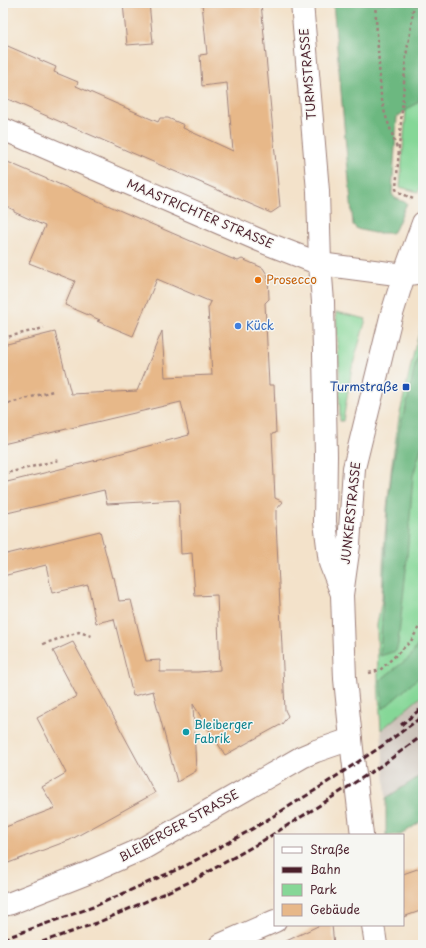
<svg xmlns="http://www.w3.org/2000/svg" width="426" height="948" font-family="'Playpen Sans',sans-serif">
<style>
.industrial{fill:#ccc2b9}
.green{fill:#85d797;stroke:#687b61}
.forest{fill:#6cb880;stroke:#5b6c56}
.building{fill:#e7b889}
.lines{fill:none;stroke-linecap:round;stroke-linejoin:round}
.street-casing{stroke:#9e807a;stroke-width:24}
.secondary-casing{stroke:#9e807a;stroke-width:24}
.primary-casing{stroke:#9e807a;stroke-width:24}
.path{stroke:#9e807a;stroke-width:2.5;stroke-dasharray:3 3;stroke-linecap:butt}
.street{stroke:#fff;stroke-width:22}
.secondary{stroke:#fff;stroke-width:22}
.primary{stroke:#fff;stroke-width:22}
.rail{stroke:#4a1f2b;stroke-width:3;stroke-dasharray:6 3;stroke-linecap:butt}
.food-dot{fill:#e8710a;stroke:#f6f6f2;stroke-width:1.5}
.shop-dot{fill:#3f7fe0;stroke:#f6f6f2;stroke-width:1.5}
.transit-dot{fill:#1a4fb4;stroke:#f6f6f2;stroke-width:1.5}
.culture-dot{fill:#0f9aa8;stroke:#f6f6f2;stroke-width:1.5}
.labels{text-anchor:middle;stroke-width:3;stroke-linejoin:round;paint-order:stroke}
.street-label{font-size:12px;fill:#4a1f2b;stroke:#f6f6f2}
.food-label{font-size:12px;fill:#c56008;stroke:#f6f6f2;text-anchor:start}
.shop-label{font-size:12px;fill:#366cbe;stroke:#f6f6f2;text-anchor:start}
.transit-label{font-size:12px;fill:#164399;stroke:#f6f6f2;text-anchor:end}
.culture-label{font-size:12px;fill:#0d838f;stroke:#f6f6f2;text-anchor:start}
</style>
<rect width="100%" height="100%" fill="#f6f6f2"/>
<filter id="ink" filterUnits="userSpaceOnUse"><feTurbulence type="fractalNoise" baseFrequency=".025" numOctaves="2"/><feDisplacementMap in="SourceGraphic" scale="8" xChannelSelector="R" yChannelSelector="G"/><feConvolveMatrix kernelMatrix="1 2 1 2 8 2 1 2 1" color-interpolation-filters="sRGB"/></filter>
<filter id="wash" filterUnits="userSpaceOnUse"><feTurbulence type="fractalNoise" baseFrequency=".012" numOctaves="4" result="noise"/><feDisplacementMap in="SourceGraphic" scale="16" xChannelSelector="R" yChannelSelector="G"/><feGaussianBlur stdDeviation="0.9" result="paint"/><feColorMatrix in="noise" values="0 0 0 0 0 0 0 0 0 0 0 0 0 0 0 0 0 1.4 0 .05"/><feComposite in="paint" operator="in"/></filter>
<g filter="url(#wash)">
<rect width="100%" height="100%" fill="#f3e2ca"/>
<path class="industrial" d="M423 695V774L386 798 381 730Z"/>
<path class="green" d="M423 90V181L418 192 400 187 406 110 418 102Z
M336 312 366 319 352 368 343 421H340L339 366Z
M423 321V695L381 730 378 681 377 625 382 599 383 565 387 508 392 463 399 418 415 347Z"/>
<path class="forest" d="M333 3H423V90L418 102 397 117 392 194 395 198 407 203 395 230 391 233H374L357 229 353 225Z
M423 326V442L413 476 406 570 398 644 396 651 380 656 388 505 392 471 400 426 408 399Z
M423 637V674L383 709 380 680 410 657Z
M423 774V820L401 835H386V798Z"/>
<g id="blocks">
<path class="building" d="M123 3H149L153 43 127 45Z
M202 3H261L280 207 271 213 3 97V44L56 67 54 72 78 82 76 86 158 122 160 118H168L184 125 183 128 233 151 227 83 202 86 200 55 207 54Z
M3 160 230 258 238 261 242 259 263 268 268 276 269 299 265 303 269 385H274L276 433 272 434 275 498 283 502 276 510V522L285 710 288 716 282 724 225 755 193 704 196 771 177 782 153 691 133 696 114 619 96 623 88 585 52 593 46 565 3 576V555L100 531 112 578 114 577 119 601 131 600 146 661 160 660V672H198L220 670 217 595 195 596 192 553 181 554 179 500 107 504 104 490 3 514V483L97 460H96L189 435 181 402 3 444V345L55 332 71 394 137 391 162 331 165 377 212 375 208 308 211 302 157 279 133 336 97 321 100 320 65 305 75 281 29 263 45 226 14 212V210L3 205Z
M73 642 155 793 70 840 3 865V828L55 808 42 787 66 773 37 718 77 696 53 651Z
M423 867V910L403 917V874Z
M320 925H332L334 945H278Z"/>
</g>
</g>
<g filter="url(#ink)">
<use href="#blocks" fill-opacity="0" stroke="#9e807a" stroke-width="1"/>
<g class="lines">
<g class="street-casing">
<path id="street" d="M3 129 266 243 320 264
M3 905 11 903 85 874 144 848 302 757 316 751 351 739
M220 945 275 921"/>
</g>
<g class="secondary-casing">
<path id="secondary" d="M320 264 404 275 423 272"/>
</g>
<g class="primary-casing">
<path id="primary" d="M302 3 318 191 320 264 323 302 326 456 325 522 330 563 342 594
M362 835 352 749 345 679 342 595 349 545 354 468 391 317 404 275 423 223
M373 925 376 945"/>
</g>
<path class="path" d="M375 3 381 95 385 114 397 148
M414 3 410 33 406 56 396 189 397 191 415 200
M3 338 44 328
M3 405 53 391
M3 474 59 460
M43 644 79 632 92 636
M369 673 380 670 411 641 423 620"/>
<use href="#street" class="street"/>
<use href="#secondary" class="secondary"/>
<use href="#primary" class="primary"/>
<path class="rail" d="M401 725 423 707
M3 939 93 907 187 865 249 831 314 791 382 746 423 716
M33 945 97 923 194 880 259 843 314 809 385 763 423 735"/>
</g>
</g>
<circle class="food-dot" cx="258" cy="280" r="4"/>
<circle class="shop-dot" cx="238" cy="326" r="4"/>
<rect class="transit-dot" x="402" y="383" width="8" height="8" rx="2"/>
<circle class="culture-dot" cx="186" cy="732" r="4"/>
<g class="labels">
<g class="street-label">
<text transform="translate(308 74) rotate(-95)" y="4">TURMSTRASSE</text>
<text transform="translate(200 214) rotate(23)" y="4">MAASTRICHTER STRASSE</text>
<text transform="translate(351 513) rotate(-84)" y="4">JUNKERSTRASSE</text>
<text transform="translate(179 826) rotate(-29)" y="4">BLEIBERGER STRASSE</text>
</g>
<g class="food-label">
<text x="266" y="284">Prosecco</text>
</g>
<g class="shop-label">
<text x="246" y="330">Kück</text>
</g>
<g class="transit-label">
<text x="398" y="391">Turmstraße</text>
</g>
<g class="culture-label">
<text x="194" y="729">Bleiberger<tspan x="194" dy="14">Fabrik</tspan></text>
</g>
</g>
<rect width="426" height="948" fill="none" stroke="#f6f6f2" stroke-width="16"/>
<rect x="274" y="834" width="130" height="92" fill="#f6f6f2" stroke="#b1a0a2"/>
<rect x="282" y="847" width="20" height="6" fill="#ffffff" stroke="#b1a0a2"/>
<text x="310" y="854" font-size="12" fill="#4a1f2b">Straße</text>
<rect x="282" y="867" width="20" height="6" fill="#4a1f2b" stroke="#b1a0a2"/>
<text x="310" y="874" font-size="12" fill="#4a1f2b">Bahn</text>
<rect x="282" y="884" width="20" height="12" fill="#85d797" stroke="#b1a0a2"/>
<text x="310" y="894" font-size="12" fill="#4a1f2b">Park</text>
<rect x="282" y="904" width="20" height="12" fill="#e7b889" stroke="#b1a0a2"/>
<text x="310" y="914" font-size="12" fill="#4a1f2b">Gebäude</text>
</svg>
